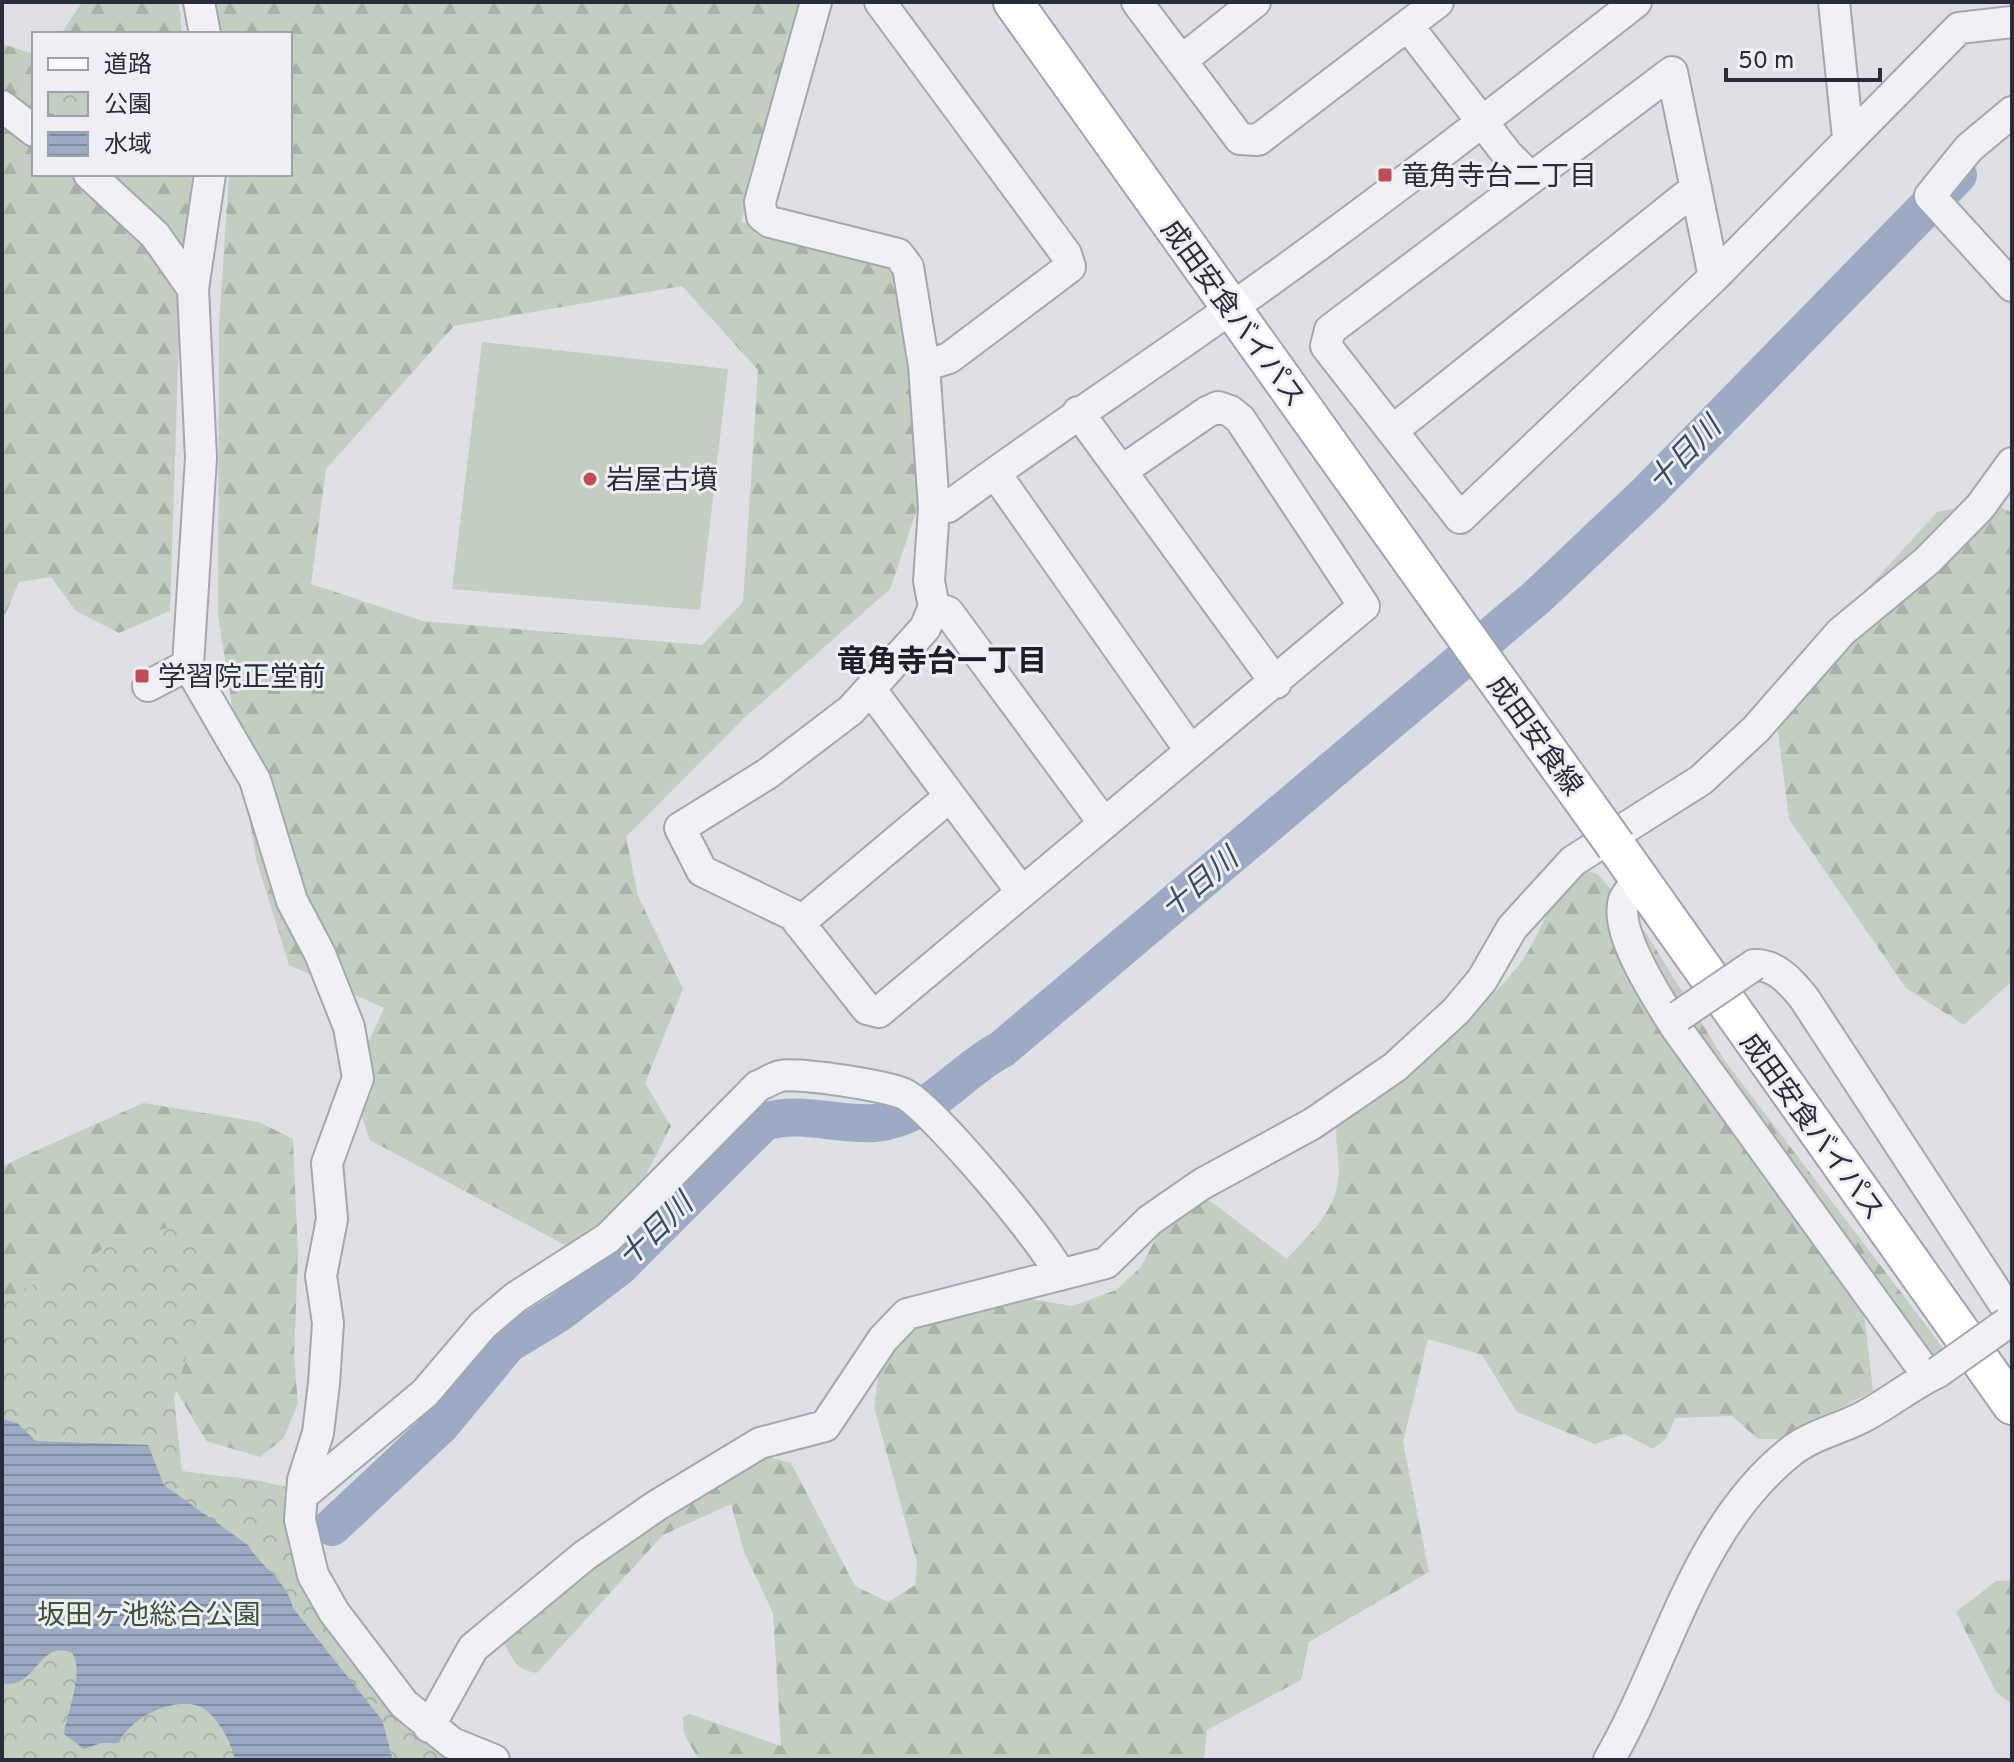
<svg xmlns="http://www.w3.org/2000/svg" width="2014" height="1762" font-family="Overpass,'Noto Sans JP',sans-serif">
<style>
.grass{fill:#c2cfc0}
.forest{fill:url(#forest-firs);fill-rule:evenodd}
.park{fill:url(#park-crowns)}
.water{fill:url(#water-rules)}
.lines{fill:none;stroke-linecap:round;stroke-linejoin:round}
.river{stroke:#9cabc3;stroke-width:38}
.minor-casing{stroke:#a4a7af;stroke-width:34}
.major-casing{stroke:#9ea4b0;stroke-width:42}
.minor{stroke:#f0f1f5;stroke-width:30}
.major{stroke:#fff;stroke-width:38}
.minor-bridge-casing{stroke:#a4a7af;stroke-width:34;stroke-linecap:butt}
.major-bridge-casing{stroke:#9ea4b0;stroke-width:42;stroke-linecap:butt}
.minor-bridge{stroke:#f0f1f5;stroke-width:30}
.major-bridge{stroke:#fff;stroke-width:38}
.poi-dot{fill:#c14d53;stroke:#edeff4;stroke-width:3}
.labels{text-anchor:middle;stroke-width:6;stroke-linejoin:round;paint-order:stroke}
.poi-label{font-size:28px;fill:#282d3b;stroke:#edeff4;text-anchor:start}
.street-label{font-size:28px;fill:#282d3b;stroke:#edeff4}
.park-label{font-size:28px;fill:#3a5637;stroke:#edeff4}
.water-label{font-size:30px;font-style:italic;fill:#37496b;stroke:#edeff4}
.neighbourhood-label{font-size:30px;font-weight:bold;fill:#1b1f2c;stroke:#edeff4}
</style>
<defs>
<pattern id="forest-firs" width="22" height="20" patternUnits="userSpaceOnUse" patternTransform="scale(2)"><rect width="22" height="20" fill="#c2cfc0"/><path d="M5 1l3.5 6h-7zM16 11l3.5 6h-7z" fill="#a7b2a6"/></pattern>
<pattern id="park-crowns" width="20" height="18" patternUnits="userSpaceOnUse" patternTransform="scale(2)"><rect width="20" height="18" fill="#c2cfc0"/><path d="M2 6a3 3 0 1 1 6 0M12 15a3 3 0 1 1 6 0" fill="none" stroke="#a7b2a6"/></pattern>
<pattern id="water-rules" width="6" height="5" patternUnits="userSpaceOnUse" patternTransform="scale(2)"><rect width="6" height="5" fill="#9cabc3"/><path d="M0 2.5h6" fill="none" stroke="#7f8ca0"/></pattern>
</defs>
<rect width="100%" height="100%" fill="#dee0e6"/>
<path class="grass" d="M482 342 728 369 700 610 452 589Z"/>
<path class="forest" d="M82 2H179L182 34H61Z
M217 2H806L741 222 896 264 922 495 890 589 742 720 626 837 638 896 683 989 645 1083 671 1126 600 1264 370 1140 350 1082 384 1008 289 965 256 859 218 616 219 324 229 174H290V34H220ZM682 286 758 370 743 602 702 645 423 621 311 584 326 469 454 326Z
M2 44 34 54V174H192L180 307 170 611 119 633 76 611 51 577 19 582 2 622Z
M1991 501 2012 513V981L1964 1025 1906 988 1789 819 1775 709 1818 643 1937 512Z
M1587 871 1598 874 1646 933 1725 1061 1944 1349 1932 1361 1863 1303 1873 1391 1781 1439H1758L1732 1416 1675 1418 1666 1439 1653 1449 1624 1434 1595 1444 1517 1412 1482 1355 1428 1339 1403 1442 1429 1572 1309 1642 1301 1680 1207 1730 1204 1760H699L684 1734 683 1717 690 1714 781 1746 773 1613 744 1552 731 1504 663 1535 537 1673C516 1671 511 1657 502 1639L588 1565 758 1454 791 1463 855 1586 888 1602 915 1585 917 1563 874 1407 879 1373 906 1335 929 1321 1031 1299 1072 1306 1116 1290 1141 1267 1162 1226 1205 1197 1287 1259C1307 1236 1335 1213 1338 1180 1341 1158 1332 1138 1339 1117 1397 1074 1461 1031 1509 977 1545 939 1540 900 1587 871Z
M143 1103 259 1122 293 1139 298 1256 294 1356 298 1403 284 1438 260 1457 206 1441 152 1350 2 1380V1166Z
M2012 1580V1704L1996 1692 1956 1612 1996 1581Z"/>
<path class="park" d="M188 1221 206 1289 174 1398 182 1471C219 1477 257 1477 291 1489L293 1555 471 1760H2V1300L104 1249Z"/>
<path class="water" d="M2 1419 17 1423 36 1441 148 1445 164 1485 248 1545C262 1569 286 1579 293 1608L382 1720 393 1760H235C232 1744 218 1717 203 1708 177 1694 129 1718 119 1743H101L84 1749 64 1734C67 1713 85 1670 72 1653 39 1638 35 1692 2 1683Z"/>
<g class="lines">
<path class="river" d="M332 1527 441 1425 508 1344 559 1313 619 1267 764 1122C800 1110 838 1126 875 1123 929 1118 958 1072 1002 1049L1537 597 1647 493 1958 175"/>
<g class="minor-casing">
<path id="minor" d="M199 2 205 34
M816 2 760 202 762 216 770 222 898 254 908 267 924 366 934 508 929 581 934 607 925 628 851 710 767 774 680 828 702 871 793 915 867 1009 879 1012 1364 606 1240 419 1230 411 1218 407 1207 412 1123 470
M880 2 1066 254 1070 267 949 358 924 366
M1137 2 1240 139 1258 140 1438 2
M1834 2 1848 138
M1408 26 1507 154 1531 178
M1181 61 1255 2
M2 106 34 131
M2012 112 1969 148 1930 196 2012 286
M89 174 155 235 193 289
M210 174 193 289 201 458 188 665 255 780 292 901 320 954 349 1027 358 1078 327 1163 332 1219 321 1276 328 1323 324 1383 318 1433 303 1480 300 1520 313 1575 334 1612 404 1704 452 1743 494 1760
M1714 277 1672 72 1330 330 1326 346 1460 518 1714 277 1959 28 2012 22
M1078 412 1276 683
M1392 431 1696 188
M995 473 1190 750
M934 508 948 507C1040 439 1136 376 1230 309 1369 211 1503 106 1636 2
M934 607 948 612 1103 822
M148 686 188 665
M871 690 1021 891
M1639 879C1635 885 1627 893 1624 900 1613 932 1660 1002 1677 1029L1928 1376
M799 923 948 798
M1754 965C1776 964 1792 983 1804 998L2012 1316
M304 1494 425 1393 483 1325 516 1297 608 1238 758 1086C765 1083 773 1078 780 1076 797 1072 890 1086 906 1095 934 1111 1047 1244 1060 1275
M429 1727 473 1648 584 1556 656 1506 760 1443 825 1426 883 1339 907 1314 1106 1263 1150 1220 1202 1184 1312 1124 1395 1067 1456 1011 1482 980 1512 928 1573 861 1701 780 1756 729 1841 632 1927 561 1980 507 2012 463
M1609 1760C1668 1658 1694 1530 1789 1453 1813 1433 1844 1429 1870 1413 1893 1400 1914 1383 1938 1372"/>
</g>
<g class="major-casing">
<path id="major" d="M1013 2 1457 624
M1616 846 2012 1405"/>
</g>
<use href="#minor" class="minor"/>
<use href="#major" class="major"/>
<g class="minor-bridge-casing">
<path id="minor-bridge" d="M1679 1016 1754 965
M1938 1372 2007 1323"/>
</g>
<g class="major-bridge-casing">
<path id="major-bridge" d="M1457 624 1616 846"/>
</g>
<use href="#minor-bridge" class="minor-bridge"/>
<use href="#major-bridge" class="major-bridge"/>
</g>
<g class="poi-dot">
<rect x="1377" y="167" width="16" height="16" rx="4"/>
<circle cx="590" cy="479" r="8"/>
<rect x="134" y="668" width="16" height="16" rx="4"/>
</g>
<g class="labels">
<g class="poi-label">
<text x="1401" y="185">竜角寺台二丁目</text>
<text x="606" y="489">岩屋古墳</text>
<text x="158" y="686">学習院正堂前</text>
</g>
<g class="street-label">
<text transform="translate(1234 313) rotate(54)" y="10">成田安食バイパス</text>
<text transform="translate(1536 735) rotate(54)" y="10">成田安食線</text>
<text transform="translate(1813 1126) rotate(54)" y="10">成田安食バイパス</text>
</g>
<g class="park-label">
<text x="149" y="1624">坂田ヶ池総合公園</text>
</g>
<g class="water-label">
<text transform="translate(1684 454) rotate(-46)" y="10">十日川</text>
<text transform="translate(1199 883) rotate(-40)" y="10">十日川</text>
<text transform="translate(655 1230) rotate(-44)" y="10">十日川</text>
</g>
<g class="neighbourhood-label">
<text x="942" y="671">竜角寺台一丁目</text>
</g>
</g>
<rect width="2014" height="1762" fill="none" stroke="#282d3b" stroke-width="8"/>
<rect x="32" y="32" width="260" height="144" fill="#edeff4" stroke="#9ea1aa" stroke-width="2"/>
<rect x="48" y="58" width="40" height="12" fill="#ffffff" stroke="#9ea1aa" stroke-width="2"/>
<text x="104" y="72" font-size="24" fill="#282d3b">道路</text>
<rect x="48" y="92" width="40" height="24" fill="url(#park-crowns)" stroke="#9ea1aa" stroke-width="2"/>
<text x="104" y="112" font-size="24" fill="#282d3b">公園</text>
<rect x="48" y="132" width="40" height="24" fill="url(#water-rules)" stroke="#9ea1aa" stroke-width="2"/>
<text x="104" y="152" font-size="24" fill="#282d3b">水域</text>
<path d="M1726 68v12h154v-12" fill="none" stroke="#282d3b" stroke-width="4"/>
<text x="1738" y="68" font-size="24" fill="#282d3b" stroke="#edeff4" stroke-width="6" paint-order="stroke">50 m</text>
</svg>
